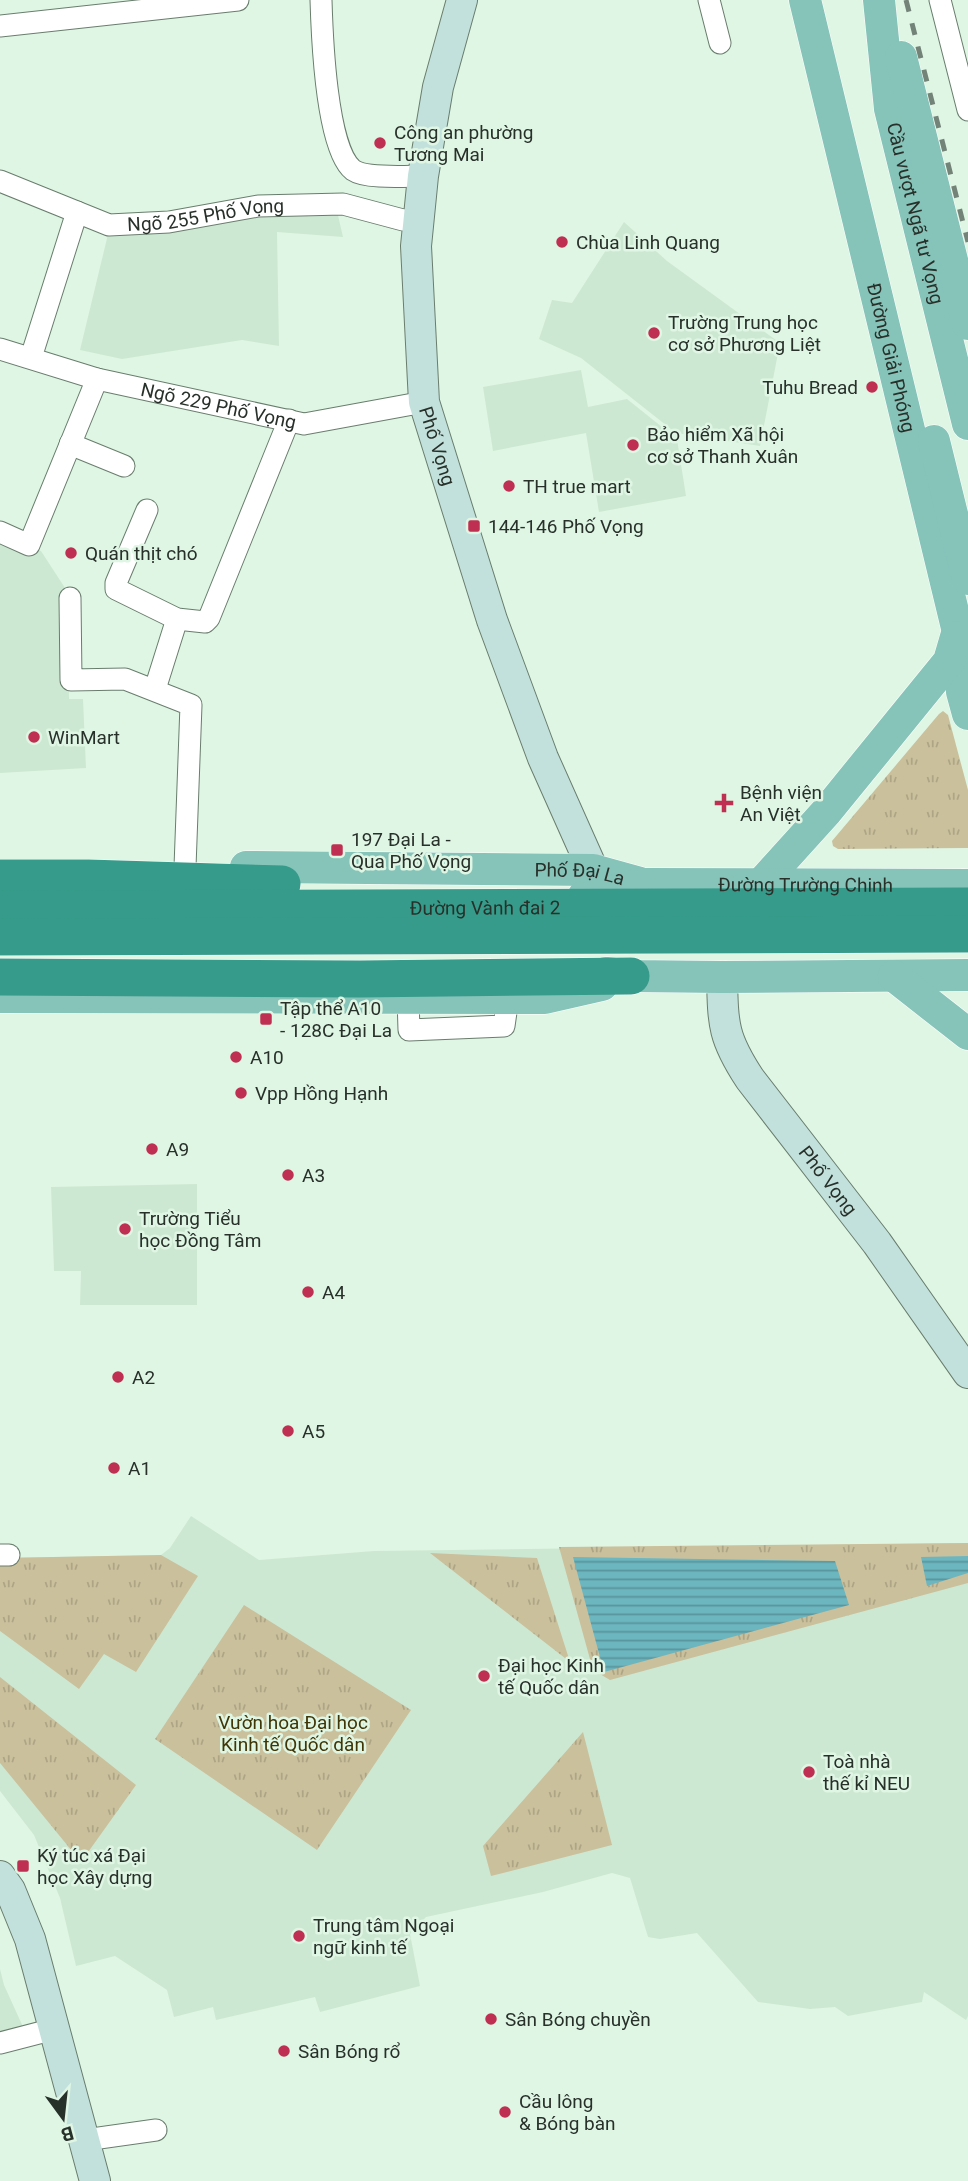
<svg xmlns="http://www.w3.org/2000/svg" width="968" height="2181" font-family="Roboto,sans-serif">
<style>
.built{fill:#cce8d2}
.grass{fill:url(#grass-tufts)}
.water{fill:url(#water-rules)}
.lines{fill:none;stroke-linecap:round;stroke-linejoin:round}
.street-casing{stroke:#697d6d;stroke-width:23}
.secondary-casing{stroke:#697d6d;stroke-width:32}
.primary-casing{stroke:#fff;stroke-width:33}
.highway-casing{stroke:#fff;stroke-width:38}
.street{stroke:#fff;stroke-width:21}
.secondary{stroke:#c3e1dc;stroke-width:30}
.primary{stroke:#86c3b9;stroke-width:32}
.highway{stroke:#369b8a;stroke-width:37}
.rail{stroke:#748378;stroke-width:5;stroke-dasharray:12 12;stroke-linecap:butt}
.poi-dot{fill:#bf2f52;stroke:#dff6e4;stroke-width:2.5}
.labels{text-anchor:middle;stroke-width:5;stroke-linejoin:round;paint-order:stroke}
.poi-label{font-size:19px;fill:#28302a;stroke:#dff6e4;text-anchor:start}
.street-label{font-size:19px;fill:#28302a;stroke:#dff6e4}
.park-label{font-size:19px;fill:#403507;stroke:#dff6e4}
</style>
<defs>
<pattern id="grass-tufts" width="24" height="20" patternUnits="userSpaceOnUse" patternTransform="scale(1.75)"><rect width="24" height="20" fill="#cac09c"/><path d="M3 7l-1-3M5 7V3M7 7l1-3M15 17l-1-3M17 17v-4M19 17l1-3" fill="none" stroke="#aea587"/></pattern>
<pattern id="water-rules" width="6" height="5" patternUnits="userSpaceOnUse" patternTransform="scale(1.75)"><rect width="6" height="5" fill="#6cb6c0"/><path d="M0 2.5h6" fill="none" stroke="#59949c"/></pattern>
</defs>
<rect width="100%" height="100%" fill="#dff6e4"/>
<path class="built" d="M337 211 343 237 277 232 279 346 242 340 122 359 80 350 110 226Z
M624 222 667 261 780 343 760 446 676 433 581 358 539 339 552 300 572 303Z
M581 370 588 407 627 399 677 439 686 496 599 512 586 433 493 451 483 387Z
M0 537 41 551 67 591 69 699H83L86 768 0 773Z
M197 1184V1305H80L81 1271H54L51 1187Z
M191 1516 259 1560 374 1551 968 1543V2016L966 2020 924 1992 922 2002 848 2016 835 2007 810 2009 758 2002 697 1933 660 1939 648 1937 630 1878 612 1873 543 1892 426 1917 410 1934 420 1986 320 2012 315 1997 216 2020 213 2007 174 2017 167 1990 115 1956 76 1966 60 1898 34 1835 0 1791V1558L161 1555 170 1548Z
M0 1969 4 1985 24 2029 0 2034Z"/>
<path class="grass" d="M943 711 948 715 968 790V848L838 849 833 846 832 841 939 714Z
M968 1543V1583L610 1680 593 1670 559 1547Z
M430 1553 537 1558 570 1662Z
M161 1555 198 1576 136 1672 104 1654 79 1689 0 1631V1558Z
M244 1605 411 1710 317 1850 155 1739Z
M0 1677 136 1785 81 1862 0 1763Z
M583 1732 612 1845 491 1876 483 1846Z"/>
<path class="water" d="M968 1556V1573L927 1586 921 1557Z
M573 1557 835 1561 849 1605 604 1672Z"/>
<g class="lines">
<g class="street-casing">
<g id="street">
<path d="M321 0C322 34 326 149 353 170 366 179 406 176 423 176"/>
<path d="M709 0 720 43"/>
<path d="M940 0 968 110"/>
<path d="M0 26 238 0"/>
<path id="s1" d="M0 181 109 225 169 222 258 206 343 204 403 220 420 219"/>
<path d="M34 348 77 212"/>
<path id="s2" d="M0 349 97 379 304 424 424 402"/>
<path d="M70 444 124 466"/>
<path d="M147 510 116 583V589L177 619 205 622 209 618 289 420"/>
<path d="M0 532 29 545 97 379"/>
<path d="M70 598 71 680 125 679 191 705 185 867"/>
<path d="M155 689 177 619"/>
<path d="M408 998 409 1030 504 1026 508 998"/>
<path d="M0 1555H9"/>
<path d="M0 2043 54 2029"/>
<path d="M85 2140 156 2130"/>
</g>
</g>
<g class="secondary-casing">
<g id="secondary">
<path id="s3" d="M462 0 438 87 423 176 416 246 424 402 492 620 543 758 593 870"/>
<path id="s4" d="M722 977C723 1025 723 1038 750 1079L877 1243 968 1373"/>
<path d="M0 1876 10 1890 30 1939 95 2181"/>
</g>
</g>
<g class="primary-casing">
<g id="primary">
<path id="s5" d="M805 0 958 632 962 692 968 714"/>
<path id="s6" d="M879 0 890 109 968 424"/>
<path d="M901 57 968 324"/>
<path d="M934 441 968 579"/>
<path id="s7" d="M246 867 593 870 640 883"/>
<path d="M761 884 827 811 949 661 956 637"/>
<path id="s8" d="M583 897 642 884 968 885"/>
<path d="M606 973 631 976 722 977 968 975"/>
<path d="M894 976 968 1034"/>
<path d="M0 997 545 998 602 985"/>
</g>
</g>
<g class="highway-casing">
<g id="highway">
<path d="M0 878H88L282 884"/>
<path id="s9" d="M0 909 968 906"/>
<path d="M0 937 968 934"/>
<path d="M0 977 360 979 631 976"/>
</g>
</g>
<use href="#street" class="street"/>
<use href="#secondary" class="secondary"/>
<use href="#primary" class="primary"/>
<use href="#highway" class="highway"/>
<path class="rail" d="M906 0 968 242"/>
</g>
<g class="poi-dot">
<circle cx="380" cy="143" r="7"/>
<circle cx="562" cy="242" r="7"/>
<circle cx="654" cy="333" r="7"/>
<circle cx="872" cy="387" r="7"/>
<circle cx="633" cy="445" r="7"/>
<circle cx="509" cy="486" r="7"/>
<rect x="467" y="519" width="14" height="14" rx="3.5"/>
<circle cx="71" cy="553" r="7"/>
<circle cx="34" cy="737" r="7"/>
<path d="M720.5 792.5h7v7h7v7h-7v7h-7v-7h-7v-7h7z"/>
<rect x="330" y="843" width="14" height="14" rx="3.5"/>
<rect x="259" y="1012" width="14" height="14" rx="3.5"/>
<circle cx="236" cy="1057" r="7"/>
<circle cx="241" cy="1093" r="7"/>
<circle cx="152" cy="1149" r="7"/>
<circle cx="288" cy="1175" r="7"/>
<circle cx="125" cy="1229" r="7"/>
<circle cx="308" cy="1292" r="7"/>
<circle cx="118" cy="1377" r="7"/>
<circle cx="288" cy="1431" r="7"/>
<circle cx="114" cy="1468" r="7"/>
<circle cx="484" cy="1676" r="7"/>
<circle cx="809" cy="1772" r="7"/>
<rect x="16" y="1859" width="14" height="14" rx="3.5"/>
<circle cx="299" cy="1936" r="7"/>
<circle cx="491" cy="2019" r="7"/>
<circle cx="284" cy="2051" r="7"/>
<circle cx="505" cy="2112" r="7"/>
</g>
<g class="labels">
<g class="poi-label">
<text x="394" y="139">Công an phường<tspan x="394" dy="22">Tương Mai</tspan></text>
<text x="576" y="249">Chùa Linh Quang</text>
<text x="668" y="329">Trường Trung học<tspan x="668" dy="22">cơ sở Phương Liệt</tspan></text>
<text x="858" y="394" text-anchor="end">Tuhu Bread</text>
<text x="647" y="441">Bảo hiểm Xã hội<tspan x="647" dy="22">cơ sở Thanh Xuân</tspan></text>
<text x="523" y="493">TH true mart</text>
<text x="488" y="533">144-146 Phố Vọng</text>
<text x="85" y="560">Quán thịt chó</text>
<text x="48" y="744">WinMart</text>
<text x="740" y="799">Bệnh viện<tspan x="740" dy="22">An Việt</tspan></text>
<text x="351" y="846">197 Đại La -<tspan x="351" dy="22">Qua Phố Vọng</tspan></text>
<text x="280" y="1015">Tập thể A10<tspan x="280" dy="22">- 128C Đại La</tspan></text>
<text x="250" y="1064">A10</text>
<text x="255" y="1100">Vpp Hồng Hạnh</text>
<text x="166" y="1156">A9</text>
<text x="302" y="1182">A3</text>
<text x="139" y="1225">Trường Tiểu<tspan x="139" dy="22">học Đồng Tâm</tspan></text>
<text x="322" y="1299">A4</text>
<text x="132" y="1384">A2</text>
<text x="302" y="1438">A5</text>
<text x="128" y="1475">A1</text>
<text x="498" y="1672">Đại học Kinh<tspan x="498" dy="22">tế Quốc dân</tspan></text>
<text x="823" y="1768">Toà nhà<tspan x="823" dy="22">thế kỉ NEU</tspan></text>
<text x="37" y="1862">Ký túc xá Đại<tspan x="37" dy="22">học Xây dựng</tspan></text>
<text x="313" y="1932">Trung tâm Ngoại<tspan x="313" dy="22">ngữ kinh tế</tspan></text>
<text x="505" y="2026">Sân Bóng chuyền</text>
<text x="298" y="2058">Sân Bóng rổ</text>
<text x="519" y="2108">Cầu lông<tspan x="519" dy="22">&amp; Bóng bàn</tspan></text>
</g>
<g class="street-label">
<text dy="7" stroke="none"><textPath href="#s6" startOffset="217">Cầu vượt Ngã tư Vọng</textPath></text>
<text dy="7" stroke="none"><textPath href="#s1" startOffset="215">Ngõ 255 Phố Vọng</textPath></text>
<text dy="7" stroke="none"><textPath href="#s5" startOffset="368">Đường Giải Phóng</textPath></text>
<text dy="7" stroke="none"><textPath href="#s2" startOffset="226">Ngõ 229 Phố Vọng</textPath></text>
<text dy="7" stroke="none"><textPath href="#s3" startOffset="453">Phố Vọng</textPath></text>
<text dy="7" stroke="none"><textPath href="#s7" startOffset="334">Phố Đại La</textPath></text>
<text dy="7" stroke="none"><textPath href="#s8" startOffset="224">Đường Trường Chinh</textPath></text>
<text dy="7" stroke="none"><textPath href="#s9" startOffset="485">Đường Vành đai 2</textPath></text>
<text dy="7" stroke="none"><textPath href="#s4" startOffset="236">Phố Vọng</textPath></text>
</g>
<g class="park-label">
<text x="293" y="1729">Vườn hoa Đại học<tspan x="293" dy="22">Kinh tế Quốc dân</tspan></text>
</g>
</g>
<g transform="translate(63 2118) rotate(165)" stroke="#dff6e4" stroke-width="5" paint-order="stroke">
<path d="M0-5L12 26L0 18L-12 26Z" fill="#28302a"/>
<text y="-10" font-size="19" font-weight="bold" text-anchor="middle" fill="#28302a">B</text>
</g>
</svg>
